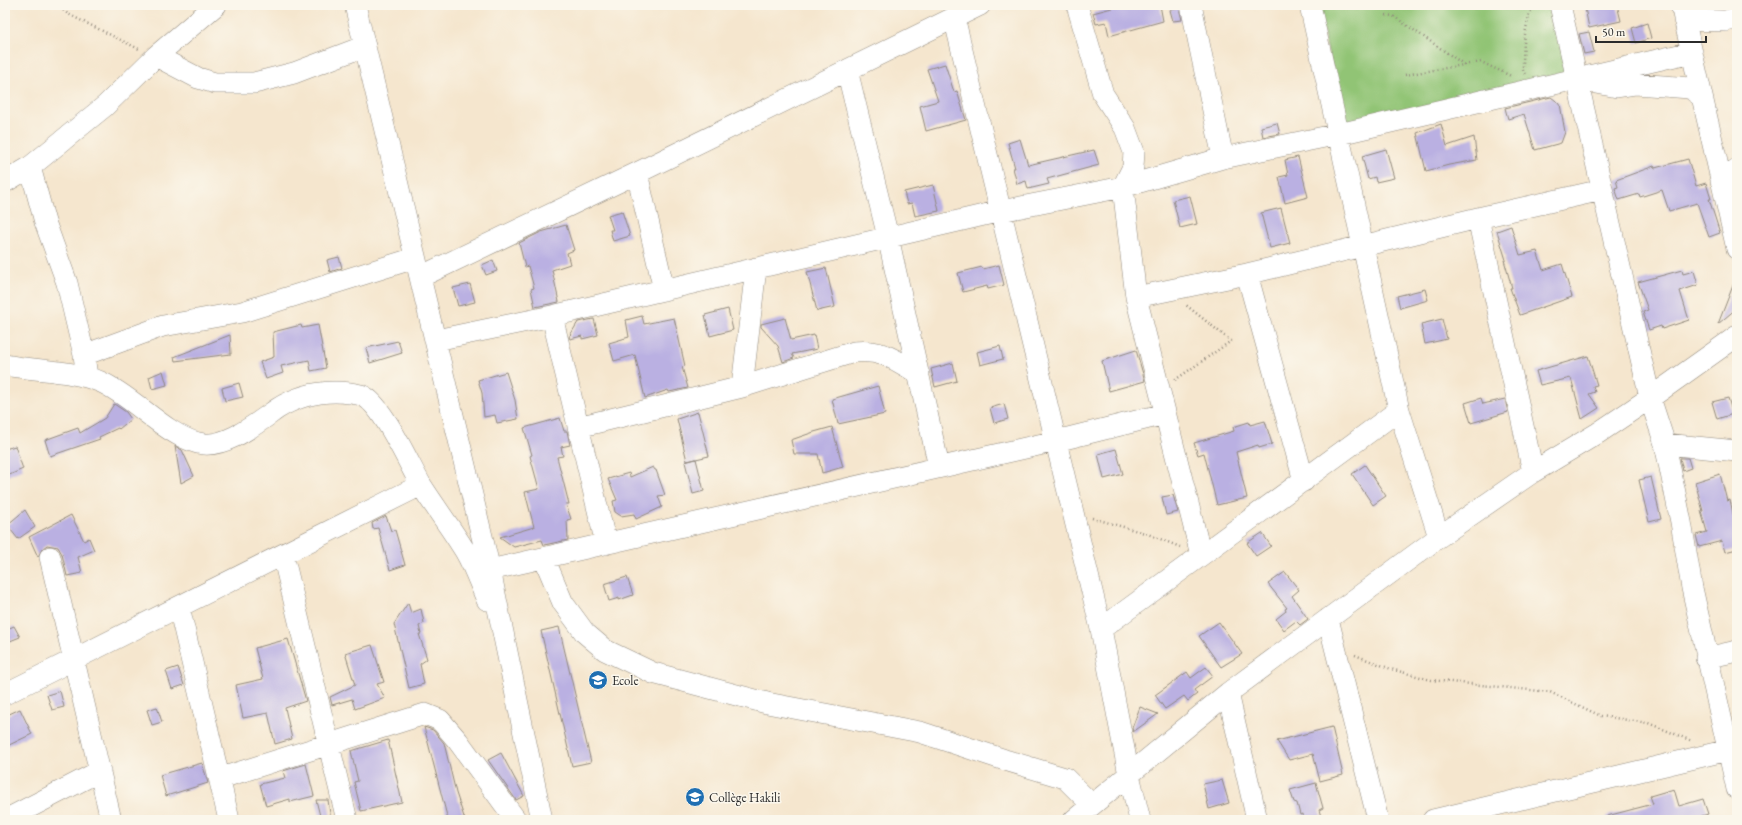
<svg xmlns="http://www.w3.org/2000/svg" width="1742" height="825" font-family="'EB Garamond',serif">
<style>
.green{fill:#91c475;stroke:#5e7850}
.building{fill:#bab0e2}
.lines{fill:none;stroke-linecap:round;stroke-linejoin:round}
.minor-casing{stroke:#90887c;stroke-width:22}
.path{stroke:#90887c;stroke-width:2.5;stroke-dasharray:1 3;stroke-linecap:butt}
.minor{stroke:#fff;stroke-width:21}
.labels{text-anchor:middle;stroke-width:3;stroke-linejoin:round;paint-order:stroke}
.poi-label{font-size:13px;fill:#2b2b2b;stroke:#fbf7ec;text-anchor:start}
</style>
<rect width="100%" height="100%" fill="#fbf7ec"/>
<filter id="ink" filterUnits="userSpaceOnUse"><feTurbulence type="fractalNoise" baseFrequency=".025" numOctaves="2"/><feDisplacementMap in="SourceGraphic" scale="8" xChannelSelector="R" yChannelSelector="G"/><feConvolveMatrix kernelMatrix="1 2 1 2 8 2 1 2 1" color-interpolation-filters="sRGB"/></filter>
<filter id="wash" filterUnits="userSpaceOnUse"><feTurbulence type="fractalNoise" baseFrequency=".012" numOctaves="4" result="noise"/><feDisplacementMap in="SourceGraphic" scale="16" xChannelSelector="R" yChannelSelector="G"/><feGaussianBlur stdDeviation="0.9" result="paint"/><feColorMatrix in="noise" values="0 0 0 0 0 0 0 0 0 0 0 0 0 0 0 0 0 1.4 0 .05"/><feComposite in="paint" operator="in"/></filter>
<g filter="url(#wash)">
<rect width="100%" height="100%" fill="#f5e6ce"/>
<path class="green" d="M1317 5H1554L1572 76 1345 125Z"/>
<g id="blocks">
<path class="building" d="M1123 5H1160L1163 21 1109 36 1106 22 1096 24 1093 13Z
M1599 5H1617L1621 21 1589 28 1585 8Z
M1179 8 1182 20 1173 21 1170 10Z
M1647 23 1651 38 1636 43 1632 28Z
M1589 32 1594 52 1584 54 1579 34Z
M945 64 954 92 957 91 966 120 926 131 920 106 938 101 927 69Z
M1551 97 1560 104 1565 132 1561 143 1535 150 1524 114 1508 119 1505 108Z
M1277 123 1280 134 1263 137 1261 127Z
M1441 124 1447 146 1474 137 1477 160 1449 165 1426 171 1417 133Z
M1020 139 1028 165 1094 150 1099 165 1047 179 1049 184 1028 189 1026 181 1017 184 1013 168H1015L1008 143Z
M1386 149 1394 178 1376 182 1375 177 1368 179 1362 156Z
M1298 157 1308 197 1285 203 1279 177 1288 175 1285 160Z
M1688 159 1696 186 1706 183 1711 199H1709L1720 233 1709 237 1697 203 1669 211 1662 190 1640 197 1639 194 1619 200 1615 188 1618 187 1616 180 1654 166 1655 168Z
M933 185 939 211 915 216 912 203 907 204 904 192Z
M1190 196 1197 224 1180 228 1173 200Z
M1281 208 1290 243 1270 248 1261 213Z
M622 211 630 236 613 241 610 230H613L608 215Z
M566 225 574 250 567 253 570 264 552 270 559 302 535 307 531 289 534 288 528 266 525 267 519 243 541 232Z
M1511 226 1520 255 1537 251 1543 270 1562 264 1572 297 1520 315 1510 288H1512L1504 260H1506L1497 231Z
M339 257 342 268 330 272 327 260Z
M493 260 497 271 486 275 482 265Z
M999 265 1004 285 988 289 987 286 963 292 958 273 982 267 983 269Z
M826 268 835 307 817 311 807 272Z
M1682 270 1683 274 1694 271 1698 285 1680 291 1689 320 1662 329 1661 326 1649 330 1643 312 1648 310 1638 282Z
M1736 278 1737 308 1718 324Z
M470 284 475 302 458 306 453 288Z
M1425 289 1428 300 1400 308 1397 296Z
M728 309 733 330 710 336 705 315Z
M642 316 644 324 674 318 685 366 682 367 688 388 669 392 668 390 645 398 635 355 614 361 609 343 629 337 626 320Z
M785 318 791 340 814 335 817 349 792 354 794 358 783 362 778 346 761 327V324Z
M594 319 598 335 582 339V336L570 339 569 337 578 322Z
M1442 319 1447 339 1425 344 1421 324Z
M301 325 302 328 318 325 326 368 311 371 309 360 281 366 283 373 266 379 260 362 274 357 273 332Z
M230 335 231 354 175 361 174 357Z
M398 341 402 353 370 363 366 348Z
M1000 346 1003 359 980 365 977 352Z
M1136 350 1145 381 1109 391 1102 361Z
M1588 356 1597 385 1593 386 1595 392 1589 394 1599 408 1582 419 1571 378 1540 385 1536 371Z
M953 363 957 381 935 387 931 369Z
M163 371 167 385 152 389 149 377Z
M506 372 515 400 518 419 497 423 495 415 484 417 482 393 478 380Z
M239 383 243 397 225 401 222 388Z
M878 386 885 414 838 424 832 399Z
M1481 398 1483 404 1505 399 1508 412 1471 423 1465 403Z
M1728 398 1733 414 1717 419 1712 402Z
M114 404 126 412 131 419 119 429 118 428 99 437 100 439 50 456 45 440 78 428 80 433 105 418Z
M1004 404 1008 419 994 423 990 408Z
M698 412 709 456 687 461 677 419Z
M560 418 564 431H567L570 445 561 447 563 456 557 457 569 504H566L571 519 567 520 568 540 544 545 542 540 514 547 500 537 534 527 525 492 539 489 530 456 532 455 524 428Z
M1265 421 1272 444 1259 448 1258 445 1236 452 1247 498 1217 505 1204 453 1198 455 1194 443 1234 431 1233 427 1249 422 1250 425Z
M832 427 843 467 822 473 818 454H794L791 440 814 432Z
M15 446 23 469 5 477V449Z
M175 446 182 450 194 476 181 483Z
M1116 449 1123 474 1104 479 1098 454Z
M1680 458H1688L1691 468 1683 471Z
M696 459 704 491 693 494 685 462Z
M1365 465 1386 496 1373 505 1352 474Z
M653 467 655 470H656L665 495 658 496 662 507 636 519 634 514 621 516 615 512 613 501 617 500 608 479 629 473 630 477Z
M1720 474 1727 501 1730 500 1737 531V549L1725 552 1722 541 1699 547 1696 535 1707 532 1701 511H1703L1695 482Z
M1651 477 1661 519 1649 522 1639 480Z
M1173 495 1178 512 1166 515 1162 497Z
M25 510 35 527 18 539 7 525Z
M71 515 84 541 89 538 94 550 78 557 82 573 67 576 62 554 58 547 47 545 42 549 38 557 29 537Z
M386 516 391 531 395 530 405 565 390 570 378 528 373 529 372 523Z
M1262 533 1271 546 1256 556 1247 543Z
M1285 572 1299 590 1292 596 1308 619 1300 625 1296 621 1284 630 1276 619 1286 611 1285 609 1287 608 1268 584Z
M627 577 633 595 619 600V598L609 601 604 584Z
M408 603 411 613 421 609 424 623 419 626 421 634H419L427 659 420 664 424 684 409 688 394 624Z
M1219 622 1242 654 1221 667 1199 636Z
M14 626 20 637 5 643V630Z
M559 627 591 762 572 766 541 631Z
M288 639 306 701 285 708 292 739 275 744 268 713 243 718 236 685 263 679 255 648Z
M372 645 384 682 377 684 385 698 355 709 352 699 332 705 330 697 355 685 345 653Z
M178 667 184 685 172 689 166 671Z
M1206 667 1213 676 1194 690 1197 694 1188 701 1184 696 1165 709 1155 695 1187 672 1191 678Z
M60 691 64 707 52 710 47 695Z
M157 707 162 722 152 725 147 710Z
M1140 707 1158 714 1133 732 1132 728Z
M20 709 32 734 5 747V716Z
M424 727 433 730 444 743 456 793 465 820H448Z
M1332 727 1343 775 1320 781 1313 754 1289 760 1277 741Z
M388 740 402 802 361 811 354 782 358 781 351 751Z
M501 753 524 796 516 800 488 760Z
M202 763 208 783 166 796 160 775Z
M306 764 314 796 290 802V799L266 806 260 784 285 778 283 771Z
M1222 780 1229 803 1209 809 1203 784Z
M1316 783 1323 808 1319 810 1322 820H1304L1303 814 1300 815 1297 803 1294 802 1290 790Z
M1674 789 1679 806 1703 799 1708 814 1690 820H1607V816L1653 804 1650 796Z
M316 800H328L331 820H321Z"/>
</g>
</g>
<g filter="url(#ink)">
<use href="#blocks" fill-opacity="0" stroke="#90887c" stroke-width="1"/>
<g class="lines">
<g class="minor-casing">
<path id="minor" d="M355 5 490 570 542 820
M1077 5 1103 94 1125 128 1134 152 1133 167 1123 187 1136 297 1201 555
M1191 5 1223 158
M1310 5 1399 410 1439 537
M1560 5 1650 398 1665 444 1681 522 1692 588 1737 789
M1681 5 1737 249
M954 17 1101 629 1129 775 1140 820
M1684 20 1726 21 1737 18
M156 56 198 78 215 83H254L294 73 365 46
M847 70 888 237 939 467
M1582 80 1617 87 1636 84 1690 88 1702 97
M30 167 45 222 67 283 84 355
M637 173 664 290
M1721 181 1737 170
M5 182 30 167 105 106 156 56 216 5
M1478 218 1533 472
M1247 274 1304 481
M420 277 637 173 980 5
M1136 297 1247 274 1478 218 1602 190
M552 316 606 544
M436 340 552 316 1001 211 1123 187 1223 158 1339 134 1692 52
M5 365C35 371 74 370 101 382 134 397 164 434 198 443 224 450 257 423 277 409 299 395 325 390 350 393 355 394 361 394 365 397 384 408 409 464 421 485 435 507 451 528 465 551 474 566 480 584 487 600
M87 377 84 355 163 326 242 312 415 258
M742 387 756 268
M578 427 742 387 854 352C883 349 895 360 919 374
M1665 444 1737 451
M283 555 347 820
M50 557 111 820
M544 558 563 603 585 633 605 650 653 673 767 703 920 732 1005 760 1065 778 1092 805
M490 570 1056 441 1165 414
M179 607 229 820
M1328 619 1378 820
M1101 629 1399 410
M1706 658 1737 651
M1228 693 1257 820
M5 694 421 485
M221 778 425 714 440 720 458 741 516 820
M5 820 100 771
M1074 820 1228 693 1439 537 1533 472 1598 433 1650 398 1737 336
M1433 820 1737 748"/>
</g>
<path class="path" d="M57 5 68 14 139 49
M1386 15 1393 16 1465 65
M1525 74 1523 72C1523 47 1524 28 1533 5
M1405 75 1481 62 1511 76
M1175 380 1231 341 1186 305
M1092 518 1148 534 1180 547
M1355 655 1391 669 1431 680 1550 692 1601 716 1648 723 1692 741"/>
<use href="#minor" class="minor"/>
</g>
</g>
<defs>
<g id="school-disc" transform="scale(1)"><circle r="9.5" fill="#1f6fb2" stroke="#fbf7ec"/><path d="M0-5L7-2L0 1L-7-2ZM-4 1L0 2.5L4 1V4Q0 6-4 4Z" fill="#fff"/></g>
</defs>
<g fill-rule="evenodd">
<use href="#school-disc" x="598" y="680"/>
<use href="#school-disc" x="695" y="797"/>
</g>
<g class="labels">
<g class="poi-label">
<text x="612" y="685">Ecole</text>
<text x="709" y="802">Collège Hakili</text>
</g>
</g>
<rect width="1742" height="825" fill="none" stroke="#fbf7ec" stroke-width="20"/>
<path d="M1596 36v6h110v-6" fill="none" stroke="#2b2b2b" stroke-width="2"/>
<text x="1602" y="36" font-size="12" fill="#2b2b2b" stroke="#fbf7ec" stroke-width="3" paint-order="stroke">50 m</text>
</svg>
